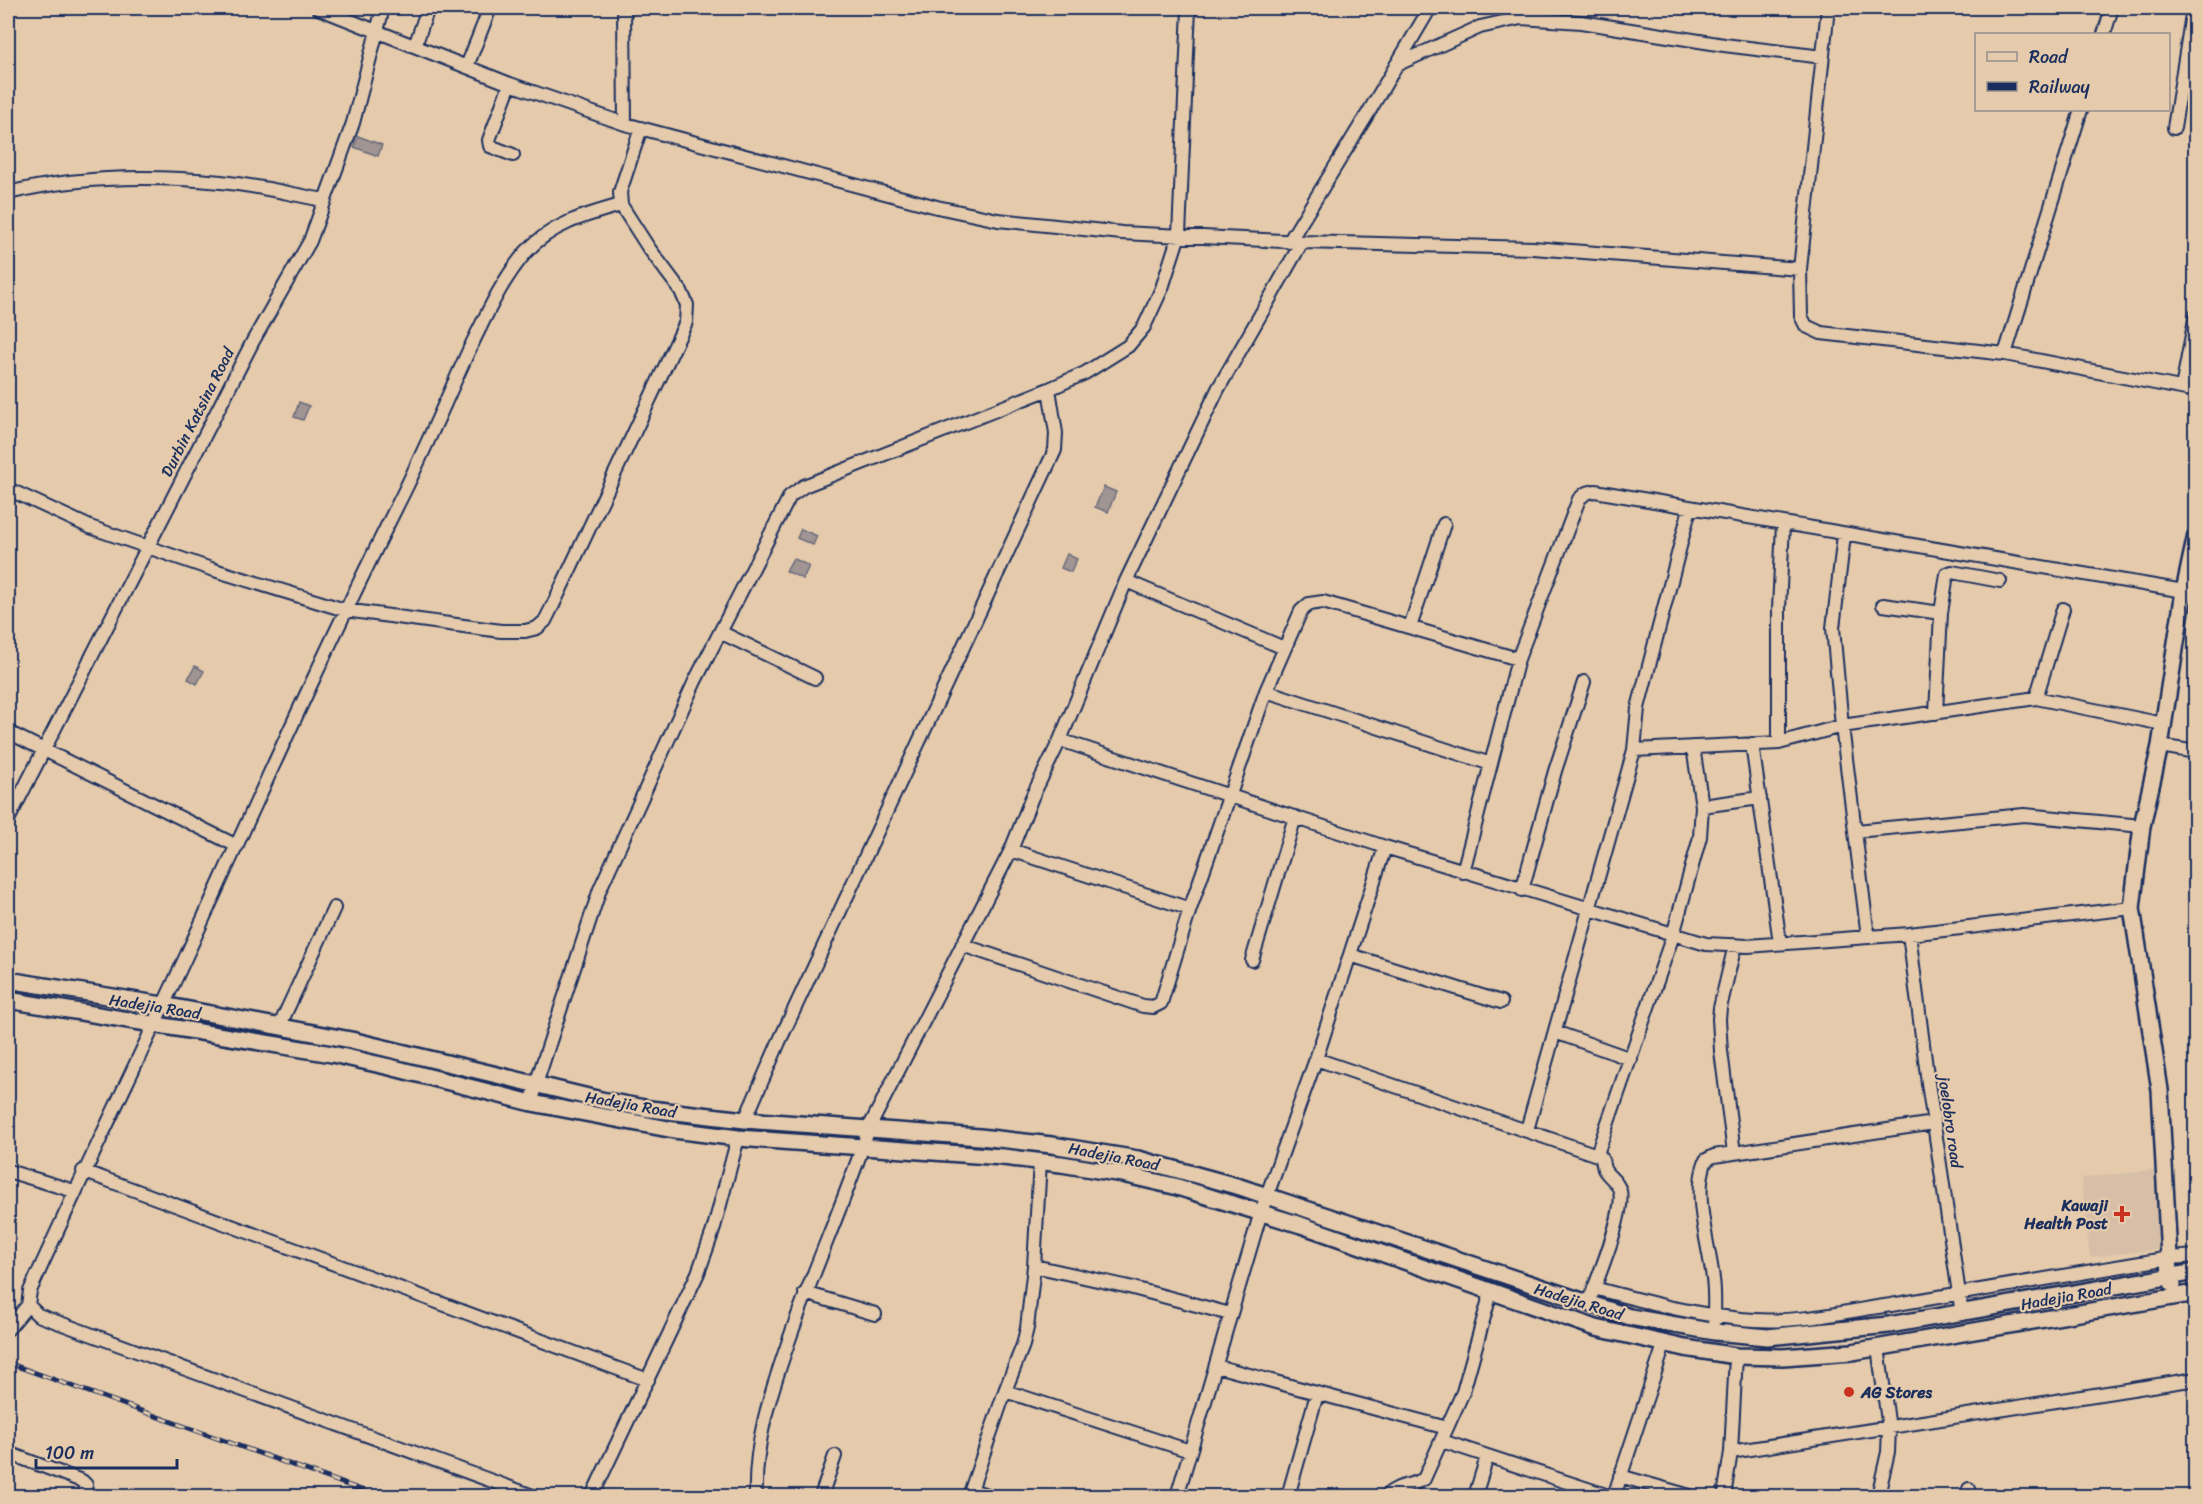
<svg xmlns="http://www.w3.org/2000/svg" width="2203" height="1504" font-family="Sriracha,sans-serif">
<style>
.built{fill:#d6bfa6}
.water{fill:#a09592;stroke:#6b6c7d;stroke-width:1.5}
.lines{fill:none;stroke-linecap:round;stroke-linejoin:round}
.minor-casing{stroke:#1b2f5e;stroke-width:16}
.major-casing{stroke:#1b2f5e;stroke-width:20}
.minor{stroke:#e5cbac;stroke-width:12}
.major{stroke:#e5cbac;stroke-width:15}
.rail-casing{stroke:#1b2f5e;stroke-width:5}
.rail{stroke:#e5cbac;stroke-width:3;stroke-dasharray:9;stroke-linecap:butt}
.poi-dot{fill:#c8321e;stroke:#e5cbac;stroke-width:2}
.labels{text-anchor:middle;stroke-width:4.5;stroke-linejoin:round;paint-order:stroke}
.street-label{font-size:16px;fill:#1b2f5e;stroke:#e5cbac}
.poi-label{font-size:16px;font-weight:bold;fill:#1b2f5e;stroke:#e5cbac;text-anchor:end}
</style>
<rect width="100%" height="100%" fill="#e5cbac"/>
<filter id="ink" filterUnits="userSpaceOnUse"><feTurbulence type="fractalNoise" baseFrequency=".0167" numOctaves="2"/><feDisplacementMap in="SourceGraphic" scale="12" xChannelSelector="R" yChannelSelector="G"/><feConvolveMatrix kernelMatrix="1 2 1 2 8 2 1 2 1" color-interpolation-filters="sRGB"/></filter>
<g filter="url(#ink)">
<path class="built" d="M2154 1170 2162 1249 2090 1257 2081 1178Z"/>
<path class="water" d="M358 136 382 145 378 156 354 147Z
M299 402 309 406 303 420 294 417Z
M1104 487 1116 492 1108 512 1095 507Z
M801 529 817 536 813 545 797 538Z
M1067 554 1077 559 1071 572 1061 568Z
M793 558 809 566 803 579 786 571Z
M195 666 204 671 197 684 188 679Z"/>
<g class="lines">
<g class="minor-casing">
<path id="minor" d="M318 8 510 84 625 124 937 207 998 220 1122 233 1302 242 1533 248 1800 269
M624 8 625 124
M1828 8 1800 269 1801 316 1806 326 1821 333 2005 354 2196 391
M2104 34 2112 8
M415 46 428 8
M1396 65 1480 27 1521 18 1581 22 1724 45 1823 57
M467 66 490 8
M510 84 489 140 490 146 513 155
M2181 85 2196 87
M2174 128 2193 8
M8 193C77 176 150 175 221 182 255 185 290 194 324 200
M1289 242 1367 115 1430 8
M2005 354 2081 110
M2182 388 2196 314
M8 489 90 527 211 569 345 610 501 631H525L537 628 545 621 554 603 686 322 687 305 681 291 648 247 621 205 620 192 641 128
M1844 535 1833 628 1842 726 1868 937
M1126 581 1284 648
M1883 605 1941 613
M1410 627 1444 524
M720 632 815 678
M1266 691 1491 764
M2036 698 2063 609
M1936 713 1941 613 1947 574 1952 572 2000 581
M8 732 237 846
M1060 740 1385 847 1706 944 1748 946 1909 934 2132 908
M1779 743V609L1783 524
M1752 744 1780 943
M2160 746 2196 752
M1634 750 1779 743 1842 726 2036 698 2163 724
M1702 806 1760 798
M8 820 253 341 310 241 353 123 383 8
M1856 831 2024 815 2142 826
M1011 850 1190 909
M1463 872 1518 659 1579 499 1586 493 1595 491 2184 591
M1522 890 1555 771 1584 682
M1909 934 1928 1083 1962 1314
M962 945 1143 1006 1153 1007 1161 1003 1190 909 1266 691 1301 611 1309 604 1323 602 1518 659
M1350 955 1501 1002
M1252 960 1295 817
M279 1027 334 908
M1555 1032 1631 1059
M1316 1059 1600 1156C1604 1161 1602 1164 1604 1169 1608 1177 1617 1180 1620 1191 1625 1212 1600 1272 1592 1294
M532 1103 536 1084 600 889 695 681 790 496 804 486 1049 389
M745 1120 779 1042 1055 450 1056 433 1049 389 1085 373 1128 346 1144 327 1162 288 1179 235 1189 8
M1527 1130 1634 750 1638 708 1690 508
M1734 1153 1721 1051 1719 1019 1720 1008 1735 945
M1597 1154 1673 935 1700 837 1702 806 1693 747
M8 1171 74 1191
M83 1171 648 1380
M1034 1266 1129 1287 1230 1314
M1594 1288C1647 1302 1701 1317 1755 1320 1800 1323 1847 1311 1891 1305 1984 1290 2077 1274 2170 1258L2196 1256
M805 1293 875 1314
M1714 1321C1714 1307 1715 1293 1713 1279 1709 1243 1692 1195 1706 1160L1714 1156 1934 1123
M8 1329 28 1305
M1216 1366 1447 1428
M1005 1391 1190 1451
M1442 1441 1609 1496
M1731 1452 2196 1379
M8 1453 82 1481 86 1485 83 1496
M1620 1476 1690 1496
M971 1490 990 1496
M533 1496 38 1315 28 1305 30 1291C81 1177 136 1065 188 952 258 799 327 645 403 494 426 447 447 398 469 350 486 316 501 281 526 252 551 224 586 215 621 205
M592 1496 698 1273 713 1231 738 1138
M756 1496C754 1444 770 1395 787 1346 812 1272 845 1202 869 1128L1011 850 1032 797 1060 740 1126 581 1218 389 1302 242
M821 1496 835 1456
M969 1496 1005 1391 1023 1345 1027 1328 1034 1266 1040 1161
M1177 1496 1261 1212 1316 1059 1385 847
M1288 1496 1317 1394
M1386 1496C1397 1485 1411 1486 1424 1479L1463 1392 1491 1292
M1475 1496 1487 1457
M1614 1496 1665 1342
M1724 1496 1731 1452 1736 1356
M1878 1496 1888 1452 1889 1429 1878 1347
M1967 1496 1969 1489"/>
</g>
<g class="major-casing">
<path id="major" d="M8 980 163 1005 351 1040 601 1100 650 1109 745 1120 980 1137 1052 1145 1138 1159 1240 1187 1630 1317 1715 1332 1767 1337 1889 1325 2196 1272
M8 1000 332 1054 390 1067 532 1103 674 1130 738 1138 1003 1157 1061 1164 1122 1174 1174 1186 1301 1225 1596 1328 1685 1348 1736 1356 1783 1357 1852 1352 2196 1293
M2173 1285 2170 1276 2160 1090 2132 908 2142 826 2160 746 2184 591 2196 535"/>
</g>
<use href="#minor" class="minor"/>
<use href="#major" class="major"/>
<g class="rail-casing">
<path id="rail" d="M8 1363 378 1496"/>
</g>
<use href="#rail" class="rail"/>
</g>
</g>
<g class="poi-dot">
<path d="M2119 1205h6v6h6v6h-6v6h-6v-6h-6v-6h6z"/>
<circle cx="1849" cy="1392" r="6"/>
</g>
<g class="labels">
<g class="street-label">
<text transform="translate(197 412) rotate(-63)" y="6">Durbin Katsina Road</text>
<text transform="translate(155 1006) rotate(9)" y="6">Hadejia Road</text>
<text transform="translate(631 1104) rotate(10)" y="6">Hadejia Road</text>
<text transform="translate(1951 1122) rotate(82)" y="6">joelobro road</text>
<text transform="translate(1114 1156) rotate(11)" y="6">Hadejia Road</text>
<text transform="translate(2066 1296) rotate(-10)" y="6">Hadejia Road</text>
<text transform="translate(1579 1301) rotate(17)" y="6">Hadejia Road</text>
</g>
<g class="poi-label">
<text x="2108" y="1211">Kawaji<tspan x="2108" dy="18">Health Post</tspan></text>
<text x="1861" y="1398" text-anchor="start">AG Stores</text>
</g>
</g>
<rect width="2203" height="1504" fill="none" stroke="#e5cbac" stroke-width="30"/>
<rect x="15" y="15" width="2173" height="1474" fill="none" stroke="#1b2f5e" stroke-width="2" filter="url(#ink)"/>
<rect x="1975" y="33" width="195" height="78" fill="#e5cbac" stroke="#948d8d" stroke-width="1.5"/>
<rect x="1987" y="52" width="30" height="9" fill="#e5cbac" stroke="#948d8d" stroke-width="1.5"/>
<text x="2029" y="63" font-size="18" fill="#1b2f5e">Road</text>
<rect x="1987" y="82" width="30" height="9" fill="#1b2f5e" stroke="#948d8d" stroke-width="1.5"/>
<text x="2029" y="93" font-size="18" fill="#1b2f5e">Railway</text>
<path d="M36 1459v9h141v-9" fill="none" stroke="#1b2f5e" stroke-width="3"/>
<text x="45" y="1459" font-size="18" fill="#1b2f5e" stroke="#e5cbac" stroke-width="4.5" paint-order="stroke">100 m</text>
</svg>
